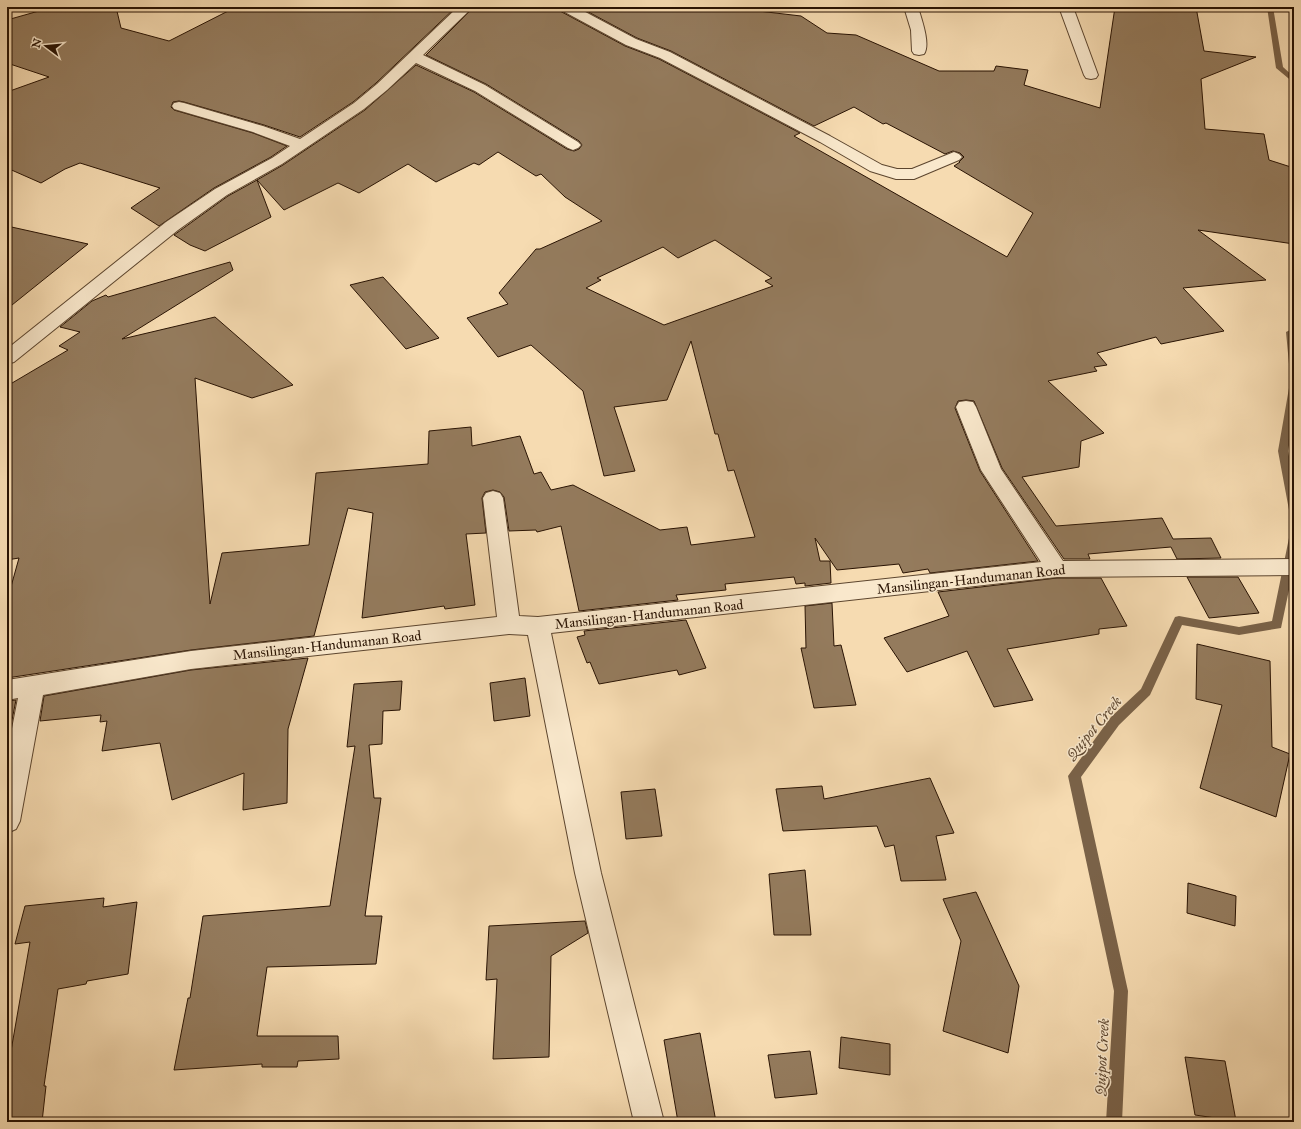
<svg xmlns="http://www.w3.org/2000/svg" width="1301" height="1129" font-family="'IM FELL Great Primer',serif">
<style>
.lines{fill:none;stroke-linecap:round;stroke-linejoin:round}
.stream{fill:#7a6248;fill-rule:evenodd}
.building{fill:#947b5d;stroke:#291303;fill-rule:evenodd}
.minor-casing{stroke:#5c452e;stroke-width:2}
.minor{fill:#f9e8cc;fill-rule:evenodd}
.labels{text-anchor:middle;stroke-width:3;stroke-linejoin:round;paint-order:stroke}
.street-label{font-size:14px;fill:#291303;stroke:#f9e8cc}
.water-label{font-size:15px;font-style:italic;fill:#5f4831;stroke:#f9e8cc}
</style>
<rect width="100%" height="100%" fill="#f6dbb1"/>
<filter id="stains"><feTurbulence type="fractalNoise" baseFrequency=".005" numOctaves="4"/><feColorMatrix values="0 0 0 0 .2 0 0 0 0 .09 0 0 0 0 .02 0 0 0 .5 -.17"/></filter>
<radialGradient id="worn" r=".72"><stop offset=".6" stop-color="#630" stop-opacity="0"/><stop offset="1" stop-color="#630" stop-opacity=".3"/></radialGradient>
<g class="lines">
<path class="stream" d="M1267 7H1273L1283 67 1294 77V83L1276 68Z
M1294 328V367L1289 364 1286 332Z
M1294 385V416L1288 451 1294 482V514L1290 513 1289 510 1278 451 1289 388Z
M1294 534V566L1281 628 1239 635 1182 625 1150 695 1119 725 1081 777 1128 991 1122 1122H1106L1114 991 1068 776 1111 717 1141 689 1175 617 1179 616 1239 627 1272 621 1289 538 1290 535Z"/>
</g>
<path class="building" d="M53 7H116L121 28 169 41 236 7H456L376 83 353 102 300 137 264 125 184 102 179 101 173 102 171 107 174 110 253 133 287 146 271 157 214 188 159 226 131 208 160 188 80 163 65 169 41 183 7 168V92L49 77 7 63V20Z
M474 7H558L560 11 625 46 659 59 800 133 794 136 1007 257 1033 213 954 166 960 162H959L964 157 960 153 953 151 945 154 886 123 883 124 854 107 814 126 671 51 637 38 579 7H724L801 16 827 33 856 35 939 71H994L996 66 1028 70 1024 85 1100 108 1115 7H1196L1204 51 1256 57 1201 79 1205 129 1264 134 1269 160 1294 168V244L1198 230 1266 280 1183 288 1224 331 1161 344 1156 337 1097 353 1107 365 1094 367 1097 371 1048 381 1104 433 1081 441 1079 467 1022 477 1056 526 1162 518 1173 539 1211 538 1221 558 1177 559 1171 547 1088 554 1090 559H1064L1002 468 974 401 966 400 958 401 955 408 980 471 1038 561 930 573 928 569 903 573 899 564 837 570 815 538 820 561H830L831 583 805 586V583L796 584 794 577 725 584 726 590 676 595 678 600 579 611 561 526 537 532 536 530 509 531 504 497 500 492 493 490 485 492 482 498 486 533 466 534 475 605 445 609 444 606 362 618 373 513 348 508 314 636 191 650 7 678V601L19 558 7 560V386L68 350 59 346 80 332 60 327 92 301 106 295 108 297 230 262 233 270 122 339 215 317 293 385 252 398 195 378 210 604 222 553 309 545 316 473 428 464 429 431 471 427 472 446 520 436 534 474 541 472 551 490 573 485 660 530 687 527 691 545 755 537 734 470 728 471 718 434H715L691 341 667 400 614 407 635 471 604 476 583 391 531 345 498 357 467 318 508 304 499 293 536 249H540L602 221 565 197 541 174 536 176 498 152 479 165 474 163 436 182 408 164 359 193 338 183 284 210 257 180 283 165 365 110 416 65 474 92 567 149 574 151 579 149 582 145 579 141 486 84 426 55ZM715 240 772 278 765 281 773 286 664 325 586 288 601 280 597 278 663 247 678 258Z
M257 180 271 217 205 251 190 245 174 235 228 196Z
M7 226 88 244 7 309Z
M383 277 439 338 406 349 350 285Z
M1187 577H1238L1259 613 1209 618Z
M1057 578H1101L1127 626 1099 629V634L1007 649 1033 700 994 707 967 651 907 672 884 638 949 616 938 592Z
M832 603 834 646 841 645 856 705 814 708 801 648H806L805 606Z
M686 620 706 668 679 675 677 670 599 684 590 662 587 663 577 637 585 635 584 631Z
M1197 644 1270 661 1272 747 1290 754 1276 817 1200 788 1222 705 1196 699Z
M308 658 288 729 287 803 243 810 244 773 172 800 160 743 102 751 107 721 100 722 101 715 40 721 44 696 191 670Z
M525 678 530 716 494 721 490 683Z
M402 681 400 710 383 711 382 744 369 745 374 798H381L365 916H382L376 964 267 967 257 1036H338L339 1059 298 1061 297 1067H262V1064L174 1070 188 998H190L203 916 330 906 355 746 347 747 354 684Z
M16 700 11 725H7V701Z
M930 778 954 833 936 836 946 880 901 881 894 845 885 847 877 826 783 831 776 789 822 786 824 799Z
M655 789 662 836 626 839 621 792Z
M805 870 811 935H774L769 874Z
M1188 883 1236 896 1235 926 1187 913Z
M976 892 1019 986 1008 1053 943 1031 961 941 943 899Z
M104 898 103 907 137 902 128 974 87 981 86 984 58 989 44 1086H46L42 1122H7V1052L11 1051 30 942 15 944 25 906Z
M585 921 588 933 551 956 549 1057 493 1059 497 979 486 980 489 926Z
M700 1033 716 1122H678L664 1040Z
M841 1037 890 1044V1075L839 1068Z
M810 1051 817 1094 775 1098 768 1055Z
M1185 1057 1225 1061 1236 1121 1195 1115Z"/>
<g class="lines">
<g class="minor-casing">
<path id="minor" d="M458 7H473L423 55 485 85 578 142 581 145 578 148 573 150 568 148 475 91 416 63 387 90 364 109 282 164 227 195 178 230 14 362 7 364V349L166 222 215 189 272 158 290 146 253 132 174 109 172 106 174 103 179 102 184 103 263 126 300 139 354 103 377 84Z
M559 7H576L636 39 670 52 830 136 882 165 897 169H912L954 152 959 154 962 157 959 160 914 179H896L870 171 820 142 660 58 626 45 561 10Z
M904 7H918C921 18 931 44 924 54L919 55 914 54 912 51 911 30Z
M1059 7H1073L1098 75 1096 78 1091 79 1086 78 1084 75Z
M966 401 973 402 976 407 1001 469 1063 561 1294 559V575L1057 577 551 633 601 873 664 1122H634L575 873 528 635 509 634 191 669 43 695 20 821 16 829 7 833V754L18 698 7 700V680L191 651 497 617 483 498 486 493 493 491 500 493 503 498 519 616 538 617 1041 562 981 470 956 407 959 402Z"/>
</g>
<use href="#minor" class="minor"/>
</g>
<g class="labels">
<g class="street-label">
<text transform="translate(971 579) rotate(-6)" y="5">Mansilingan-Handumanan Road</text>
<text transform="translate(649 614) rotate(-6)" y="5">Mansilingan-Handumanan Road</text>
<text transform="translate(327 645) rotate(-6)" y="5">Mansilingan-Handumanan Road</text>
</g>
<g class="water-label">
<text transform="translate(1094 728) rotate(-50)" y="5">Quipot Creek</text>
<text transform="translate(1102 1057) rotate(-87)" y="5">Quipot Creek</text>
</g>
</g>
<rect width="1301" height="1129" fill="none" stroke="#f6dbb1" stroke-width="24"/>
<rect x="8" y="8" width="1285" height="1113" fill="none" stroke="#291303" stroke-width="2"/>
<rect x="12" y="12" width="1277" height="1105" fill="none" stroke="#291303"/>
<g transform="translate(46 46) rotate(286)" stroke="#f9e8cc" stroke-width="3" paint-order="stroke">
<path d="M0-3L7 15L0 10L-7 15Z" fill="#291303"/>
<text y="-6" font-size="11" font-weight="bold" text-anchor="middle" fill="#291303">N</text>
</g>
<rect width="100%" height="100%" filter="url(#stains)"/>
<rect width="100%" height="100%" fill="url(#worn)"/>
</svg>
